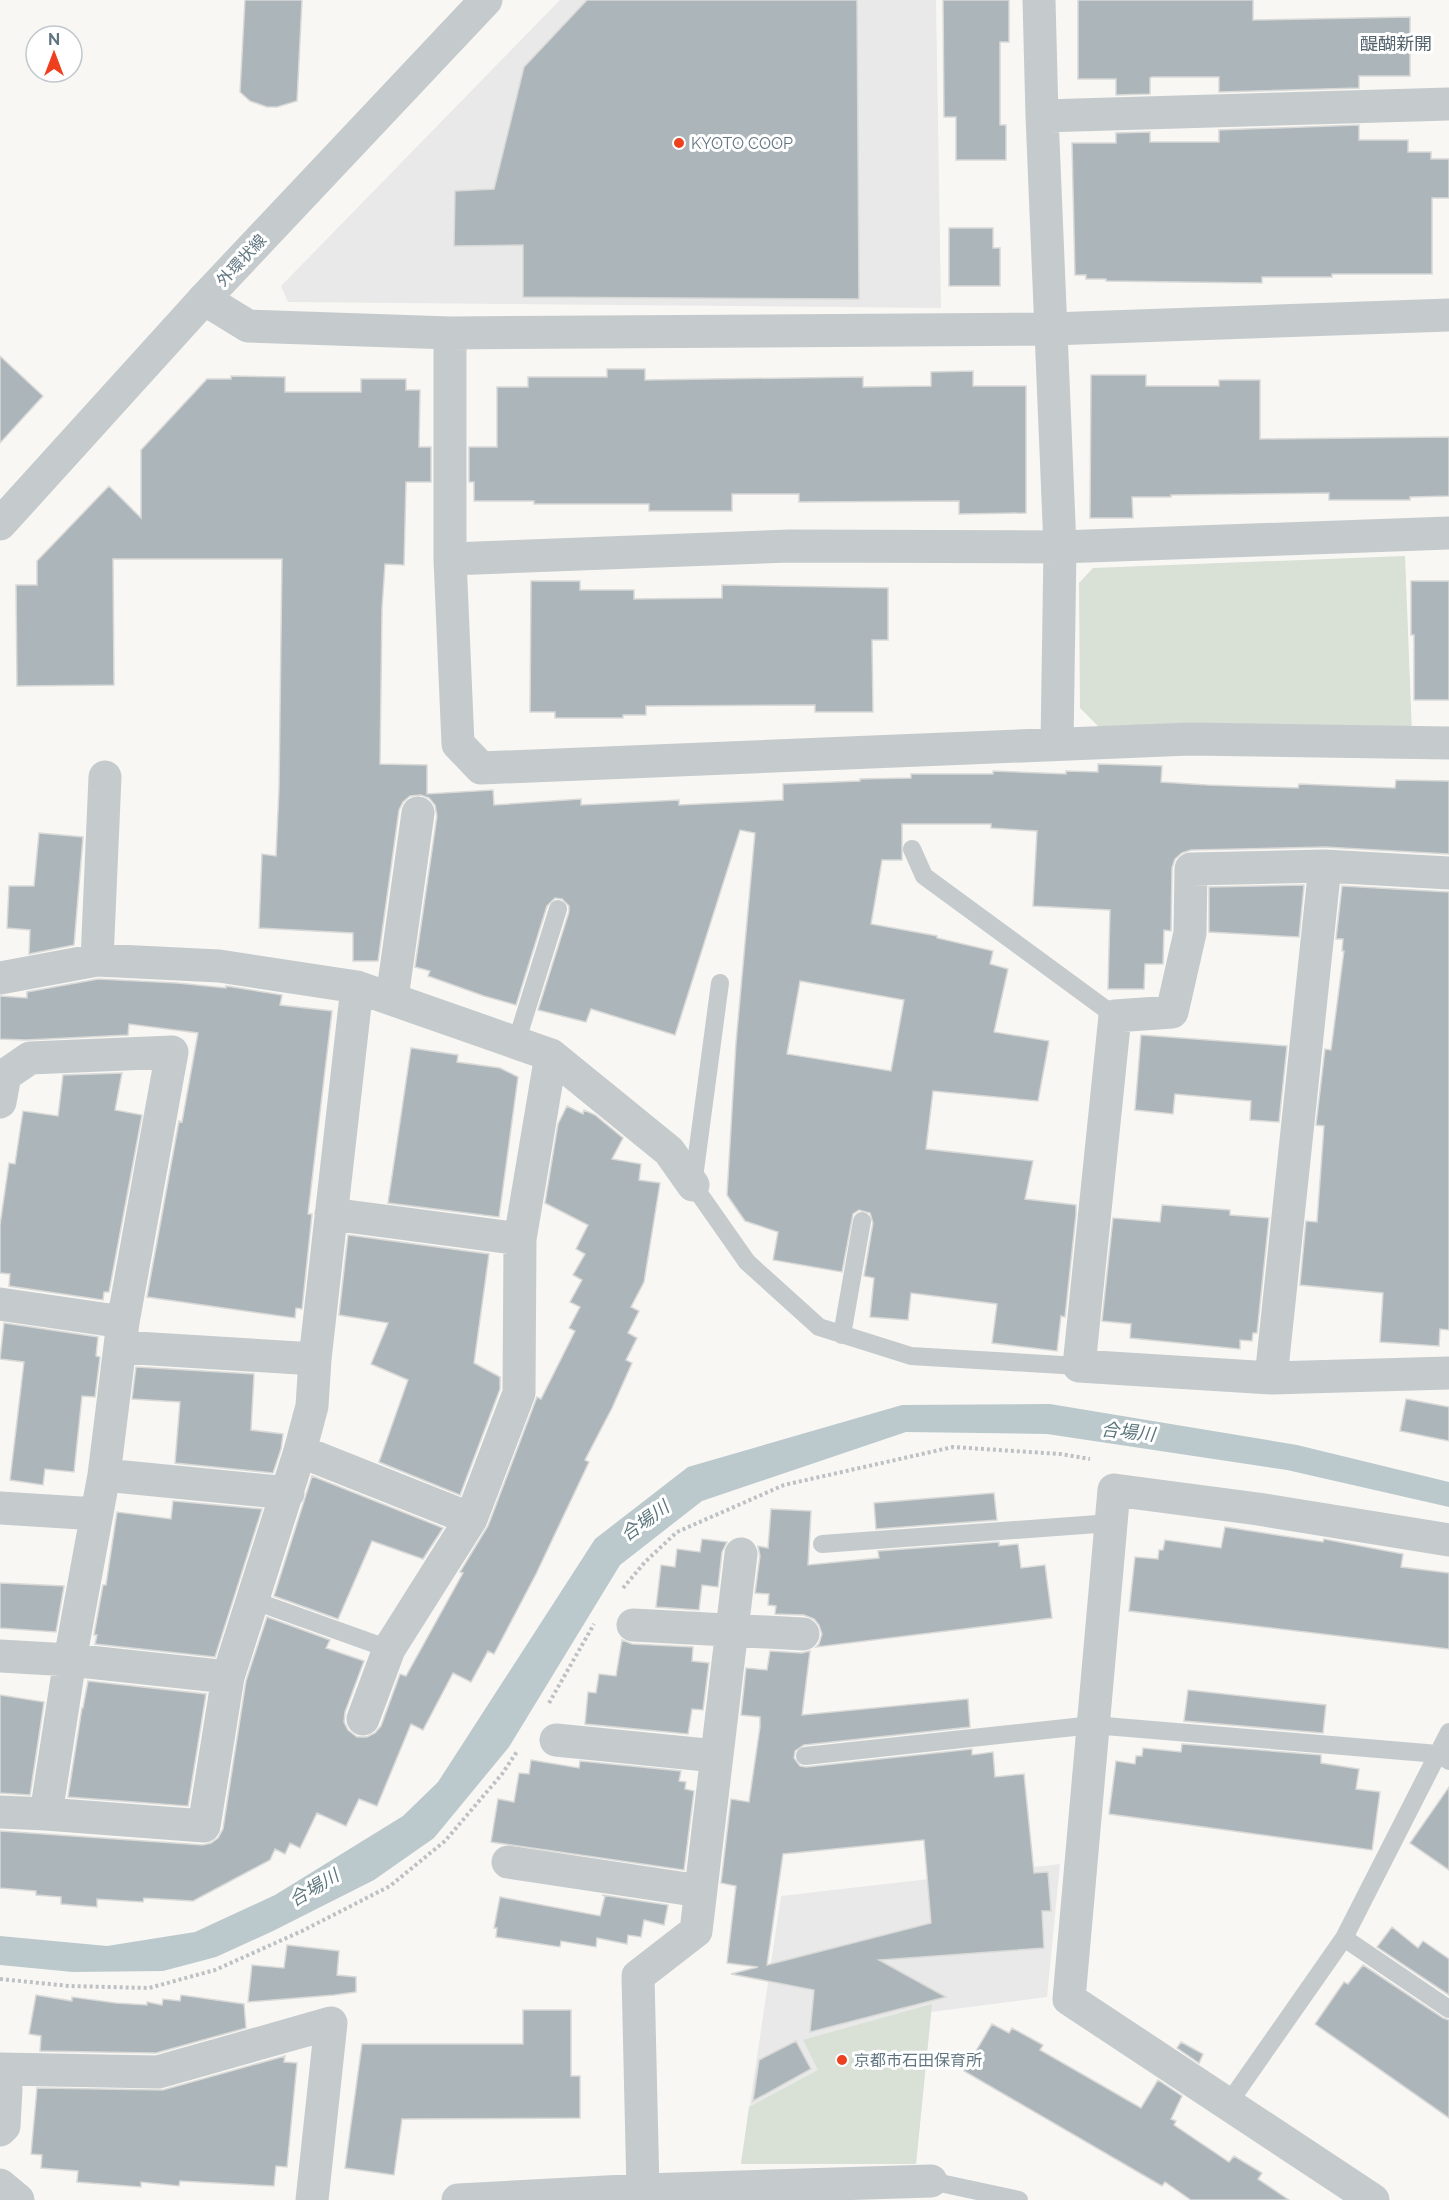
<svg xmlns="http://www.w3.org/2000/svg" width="1449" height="2200" font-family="Raleway,'Noto Sans JP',sans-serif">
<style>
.built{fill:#e8e9e8}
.green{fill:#d9e0d5}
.water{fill:#bbc9cd}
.building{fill:#abb5ba;stroke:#d9d9d7;stroke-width:1.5;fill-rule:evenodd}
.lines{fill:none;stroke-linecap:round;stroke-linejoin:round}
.path{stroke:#bec1c3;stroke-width:4;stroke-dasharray:3 3;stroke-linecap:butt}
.service{stroke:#c5cacc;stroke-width:18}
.minor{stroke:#c5cacc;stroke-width:33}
.tertiary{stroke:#c5cacc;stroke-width:33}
.poi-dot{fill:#ee3f1e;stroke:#fff;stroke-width:2}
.labels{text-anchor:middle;stroke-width:6;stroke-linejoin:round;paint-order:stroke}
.poi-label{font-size:16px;fill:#617581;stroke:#fff;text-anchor:start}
.street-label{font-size:16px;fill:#617581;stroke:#fff}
.neighbourhood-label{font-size:18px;fill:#53636c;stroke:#fff}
.water-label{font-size:18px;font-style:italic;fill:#5b767c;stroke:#fff}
</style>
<rect width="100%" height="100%" fill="#f8f7f4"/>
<path class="built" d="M560 0H936L941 308 288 302 281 286Z
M1060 1864 1047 1997 931 2012 916 2164H741L781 1896Z"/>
<path class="green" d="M1405 556 1412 734 1101 729 1080 708 1079 583 1093 568Z
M932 2004 916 2164H741L749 2107 818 2070 803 2040Z"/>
<path class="water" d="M1050 1404 1297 1445 1449 1482V1507L1287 1470 1047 1434 906 1432 702 1501 620 1565 509 1747 434 1838 374 1880 273 1931 216 1957 163 1971 73 1972 0 1965V1936L107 1946 195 1932 275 1895 403 1816 438 1782 595 1539 688 1467 902 1405Z"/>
<path class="building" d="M245 0H302L297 101 277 107H267L250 101 240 92Z
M587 0H857L859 299 523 297V245L454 246 455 191 494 189 524 67Z
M943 0H1009V42H1000V125H1006V160H956V117H944Z
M1078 0H1253V20L1410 17V76H1359V88L1219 92V77H1152L1150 78V94L1116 95V79H1078Z
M1359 125V140H1408V152H1431V159H1449V198H1432V274H1332V277H1262V283L1106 281V279H1086V275H1075L1072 143H1116V133L1150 132V142H1219V130Z
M949 228H993V248H1000V286H949Z
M0 356 43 396 0 443Z
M607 369H645V380L863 377V387L931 386V372L973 371V386H1026V513L959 514V501L799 502V494H732V511H649V504H534V501H474V482H469V447H497V387H528V377H607Z
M1091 375H1146V386H1219V380H1260V439L1449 437V496L1410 497V500H1329V493L1171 495V497H1132L1133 518H1090Z
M231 376 285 377V392H361V379H406V390H420L419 447H431V482H406L404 565 385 564 382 608 380 764 427 765V794L493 790 494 805 581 799V805L679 800V805L783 800V784L860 781V779L911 778V774H993V771L1066 774V771L1098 772V764L1162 766 1161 782 1207 785 1298 788 1299 784 1395 788 1396 780 1449 781V854L1325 847 1191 850 1182 853 1175 859 1172 868 1171 931 1164 930 1163 964H1145L1144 989H1108L1110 910 1033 906 1037 831 991 828V824H902V860H882L871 924 937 936V938L993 951 990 964 1008 969 994 1032 1049 1041 1038 1101 933 1091 926 1149 1033 1161 1025 1199 1076 1205V1214L1065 1317 1061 1316 1057 1351 992 1343 997 1304 911 1293 908 1320 870 1317 874 1278 864 1276 873 1223 870 1213 859 1210 853 1214 842 1272 773 1260 778 1232 745 1221 727 1195 736 1043 755 833 740 830 675 1035 591 1009 586 1022 538 1010 569 912V906L562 899 555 898 547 906 516 1005 484 996 428 976 430 971 415 967 437 816 435 805 429 798 421 795 410 796 403 802 399 810 378 961H353V933L259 928 262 854 276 856 279 789 282 559H113L114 685 17 686 16 585H37V561L109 486 141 518V450L207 379H231ZM800 981 904 1000 891 1071 787 1054Z
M531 581H580V590H634V599L722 598V585L888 588V640H872L873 712H815V705L646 706V715H623V718H555V712H530Z
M1411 581H1449V700H1414V635H1411Z
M39 833 83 837 74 945 29 954 30 930 7 928 9 886H34Z
M1304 885 1299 937 1209 932V887Z
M1342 886 1449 892V1330L1440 1329 1439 1346 1380 1342 1383 1293 1300 1285 1306 1221 1317 1222 1324 1126 1316 1125 1325 1049 1331 1050 1344 951H1342L1343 939H1336Z
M98 979 177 983 226 988V986L282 995 280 1005 332 1011 308 1214H312L302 1309 296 1308 295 1318 147 1297 179 1121 182 1122 198 1033 129 1024 128 1035 26 1040 0 1039V996L27 998V992Z
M1141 1035 1287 1046 1279 1122 1250 1120 1251 1101 1175 1094 1173 1114 1135 1110Z
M411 1048 458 1055 457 1062 500 1068 518 1077 499 1217 388 1203Z
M122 1073 115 1110 142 1115 109 1292H104L103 1300 9 1286 10 1274 0 1273V1225L9 1163 15 1164 23 1111 58 1116 63 1075Z
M567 1106 583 1114 584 1110 595 1115 623 1138 612 1159 641 1164 639 1180 660 1183 644 1282 631 1307 639 1311 628 1333 637 1338 626 1360 632 1363 612 1408 585 1460 589 1462 536 1574 494 1654 488 1651 471 1682 453 1673 423 1730 411 1724 377 1806 359 1799 346 1826 317 1813 300 1848 290 1843 285 1854 275 1849 270 1860 193 1901 144 1898 143 1902 97 1899V1907L61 1904V1897L36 1895V1891L0 1888V1831L203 1845 211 1843 218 1838 223 1829 246 1681 267 1617 330 1640 326 1648 364 1661 345 1712 344 1722 348 1730 357 1737H367L375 1733 381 1726 400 1674 406 1676 463 1573 460 1572 488 1526 537 1397 541 1399 575 1331 569 1328 580 1307 570 1302 582 1280 573 1275 585 1254 576 1249 588 1225 545 1203 558 1124Z
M1162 1205 1230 1210V1215L1269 1218 1257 1333H1253L1252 1341 1240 1340V1349L1130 1338 1131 1324 1102 1321 1113 1218 1160 1222Z
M348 1235 489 1254 474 1363 500 1377V1389L460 1495 379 1462 408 1380 371 1364 388 1323 339 1315Z
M4 1323 98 1337 96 1356 100 1357 95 1397 82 1396 74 1472 45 1469 43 1485 10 1480 24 1362 0 1359Z
M136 1367 254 1374 251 1430 283 1434 281 1449 273 1473 175 1463 180 1402 132 1399Z
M1406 1399 1449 1407V1441L1400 1431Z
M312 1476 443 1528 423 1559 372 1541 338 1619 274 1596Z
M994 1493 997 1520 876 1529 874 1503Z
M173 1501 262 1509 215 1657 95 1644 97 1635H94L103 1585H106L117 1512 171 1519Z
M771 1509 811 1511 808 1565 879 1558 878 1551 999 1542V1546L1018 1544 1021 1568 1045 1565 1052 1618 816 1647 819 1644 822 1634 819 1625 814 1619 804 1615 775 1614 776 1606 768 1605 769 1594 755 1593 760 1556 758 1546 768 1548Z
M1225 1527 1323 1542 1324 1539 1403 1554 1401 1567 1449 1573V1649L1129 1611 1135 1557 1158 1559 1159 1550H1163L1165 1540 1221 1548Z
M702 1539 727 1542 722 1552 718 1587 702 1585 699 1610 656 1607 661 1565 675 1567 677 1549 700 1552Z
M0 1583 64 1586 56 1632 0 1628Z
M622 1640 632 1644 693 1647 692 1661 709 1663 703 1710 692 1709 688 1734 585 1724 588 1692 596 1693 599 1674 616 1676Z
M770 1651 802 1653 810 1651 802 1715 968 1699 970 1727 804 1745 795 1751 794 1758 800 1766 806 1767 972 1749V1755L993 1752 995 1777 1024 1774 1034 1873 1048 1872 1051 1911H1042L1044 1948 879 1960 946 1997 810 2032 814 1990 731 1974 758 1967 727 1963 736 1886 721 1883 731 1799 749 1802 760 1727V1717L741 1715 746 1668 767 1670ZM924 1840 931 1923 767 1965 783 1854Z
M88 1681 206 1694 188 1806 68 1797 82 1708H83Z
M1188 1690 1326 1705 1323 1733 1184 1721Z
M0 1695 44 1702 30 1795 0 1793Z
M1182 1744 1321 1755V1763L1359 1769 1356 1789 1380 1792 1372 1850 1109 1814 1116 1761 1135 1764 1136 1756H1142L1143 1748 1181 1752Z
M531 1760 579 1768 580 1761 681 1771 679 1781 686 1782 685 1789 694 1791 684 1870 491 1842 498 1799 514 1802 519 1773 529 1774Z
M1449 1787V1870L1410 1843Z
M602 1895 668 1905 664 1925 644 1920 641 1937 628 1935 627 1944 597 1938 596 1947 561 1941 560 1947 496 1937 497 1928H494L500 1897 600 1916 605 1896Z
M1392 1927 1418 1948 1423 1941 1449 1959V1995L1377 1947Z
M287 1945 339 1951 337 1975 356 1977V1992L334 1995 248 2002 252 1965 284 1968Z
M1363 1965 1443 2018 1449 2020V2118L1315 2024 1344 1982 1348 1984Z
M36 1995 72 2001V1997L116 2003 147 2005V2002L162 2005 163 1999 180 2001 181 1995 244 2004 246 2028 156 2053 40 2051 41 2036 29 2034Z
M523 2010H571V2076H580V2118L402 2119 394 2175 345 2168 362 2044H523Z
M992 2024 1009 2033 1012 2028 1043 2045 1040 2050 1141 2108 1158 2080 1182 2096 1171 2119 1176 2121 1174 2125 1229 2162 1234 2156 1262 2173 1258 2179 1289 2200H1191L1165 2182 1162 2186 964 2071Z
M796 2041 811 2069 753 2101 759 2060Z
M1181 2042 1203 2054 1199 2063 1177 2048Z
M285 2056 284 2062 297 2063 287 2167 276 2166 274 2186 180 2181 179 2186 141 2182V2187L77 2182 78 2171 41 2168 42 2155 31 2154 37 2088 163 2090Z"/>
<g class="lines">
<path class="path" d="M623 1588 645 1562 677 1532 784 1485 953 1447 1060 1454 1090 1459
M549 1703 594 1624
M0 1979 69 1986 149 1988 215 1970 302 1931 390 1886 445 1841 502 1774 518 1750"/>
<path class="service" d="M912 849 924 876 1115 1016
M720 983 693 1185 747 1262 819 1327 911 1356 1079 1366
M516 1043 558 909
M842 1335 862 1221
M822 1544 1111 1523
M252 1600 389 1649
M805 1756 1093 1725 1438 1754 1449 1761
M1344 1938 1449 2009
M1228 2104 1344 1938 1449 1732
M931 2181 1019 2200"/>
<path class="minor" d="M1039 0 1042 116 1060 547 1057 744
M1042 116 1449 104
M204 299 248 326 450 333 1051 329 1449 315
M450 333V559L458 744 481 768 1190 739 1449 743
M450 559 790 546 1060 547 1449 533
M1325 866 1449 873
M97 960 105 777
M0 978 97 960 219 966 357 987 551 1055 669 1151 693 1185
M392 998 418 813
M0 1102 5 1075 30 1058 172 1052 123 1322
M331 1214 520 1239
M0 1304 123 1322 104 1475 70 1660 46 1814 0 1812
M120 1347 315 1359
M1271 1378 1325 866 1191 869 1190 933 1172 1012 1115 1016 1079 1366 1271 1378 1449 1373
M300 1451 471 1519
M104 1475 288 1493
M0 1508 97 1514
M633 1625 803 1634
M0 1656 70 1660 228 1677
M363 1719 389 1649 471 1519 519 1393 520 1239 551 1055
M556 1740 716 1756
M46 1814 204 1826 228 1677 300 1451 312 1406 315 1359 357 987
M508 1862 700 1891
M0 2069 158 2072 331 2023 312 2200
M0 2074 6 2089 4 2126 0 2130
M0 2185 18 2200
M643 2190 638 1976 696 1931 741 1554
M458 2200 643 2190 931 2181
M1373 2200 1069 1999 1114 1490 1258 1509 1449 1540"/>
<path class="tertiary" d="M0 524 204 299 486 0"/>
</g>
<g class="poi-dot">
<circle cx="679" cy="143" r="6"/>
<circle cx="842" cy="2060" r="6"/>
</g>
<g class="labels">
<g class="poi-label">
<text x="691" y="149">KYOTO COOP</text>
<text x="854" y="2066">京都市石田保育所</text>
</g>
<g class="street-label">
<text transform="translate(241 260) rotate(-47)" y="6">外環状線</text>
</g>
<g class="neighbourhood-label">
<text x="1396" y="50">醍醐新開</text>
</g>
<g class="water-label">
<text transform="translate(1128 1432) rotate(6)" y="6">合場川</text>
<text transform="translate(645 1521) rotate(-36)" y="6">合場川</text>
<text transform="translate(314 1888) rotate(-31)" y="6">合場川</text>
</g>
</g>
<g transform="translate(54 54)"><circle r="28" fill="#ffffff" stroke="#c0c8cd" stroke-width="1.5"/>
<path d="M0-4.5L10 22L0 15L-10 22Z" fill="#ee3f1e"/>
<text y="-9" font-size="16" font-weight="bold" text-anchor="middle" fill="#617581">N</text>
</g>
</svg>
